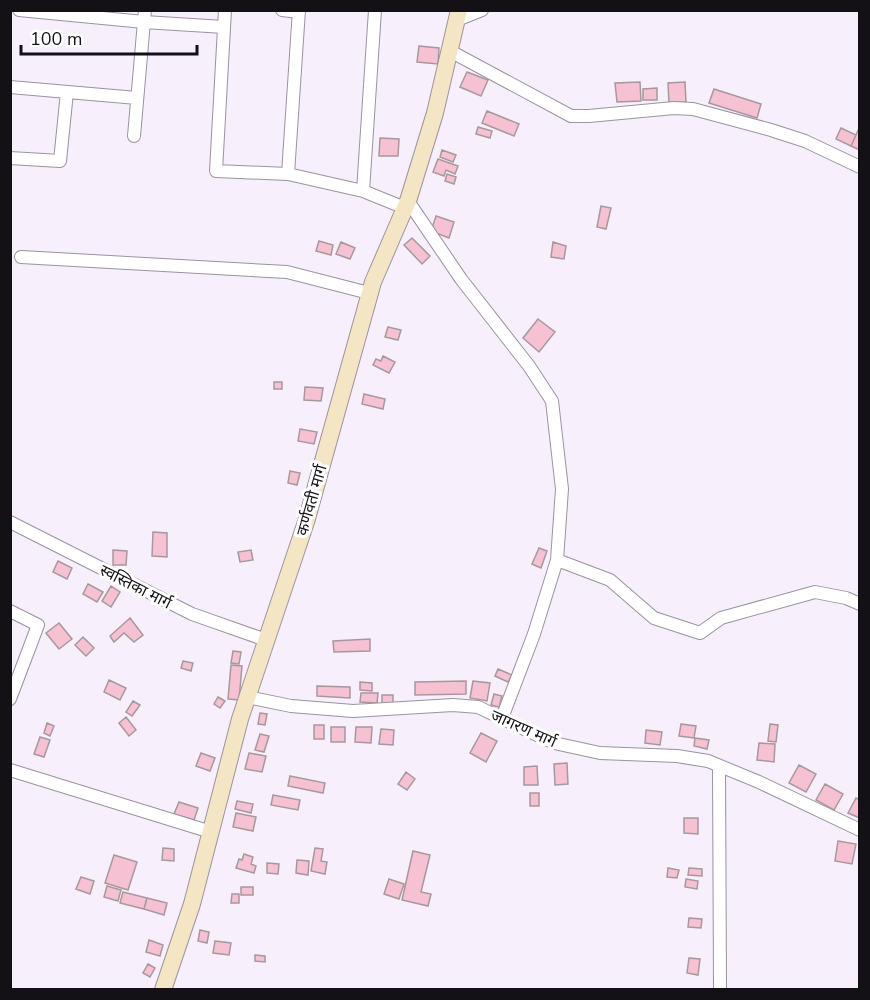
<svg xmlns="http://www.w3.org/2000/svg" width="870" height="1000" font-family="'Nunito Sans','Noto Sans Devanagari',sans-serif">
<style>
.building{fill:#f6c1d3;stroke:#a7989d;stroke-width:1.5}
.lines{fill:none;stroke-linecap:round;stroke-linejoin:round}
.minor-casing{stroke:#9b939f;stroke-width:14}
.secondary-casing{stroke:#9b939f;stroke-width:18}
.minor{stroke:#fff;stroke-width:12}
.secondary{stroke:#f4e6c5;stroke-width:16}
.labels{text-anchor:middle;stroke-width:6;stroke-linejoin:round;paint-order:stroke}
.street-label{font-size:16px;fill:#131115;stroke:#fff}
</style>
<rect width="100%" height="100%" fill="#f7effb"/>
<path class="building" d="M419 46 439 48 438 64 417 62Z
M467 72 488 80 481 96 460 87Z
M640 82 641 101 617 102 615 83Z
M685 82 686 102 669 103 668 83Z
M657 88V100H643V89Z
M714 89 761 104 757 118 709 103Z
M487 111 519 124 514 136 482 123Z
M478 127 492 131 490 138 476 134Z
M841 128 856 135 851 146 836 139Z
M859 128 860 129V150L851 146Z
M380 138 399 139 398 156H379Z
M442 150 456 155 453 162 440 157Z
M438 159 458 166 455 174 446 170 444 176 433 172Z
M447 174 456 177 454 184 445 181Z
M601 206 611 208 606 229 597 227Z
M436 216 454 222 449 238 431 231Z
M412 238 430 256 422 264 404 245Z
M319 241 333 245 331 255 316 251Z
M341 242 355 248 350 259 336 254Z
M553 242 566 246 564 259 551 257Z
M538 319 555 332 539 352 523 338Z
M388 327 401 330 398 340 385 337Z
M383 356 395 362 389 373 373 365 376 359 381 361Z
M274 382H282V389H274Z
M305 387 323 388 321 401 304 400Z
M364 394 385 399 383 409 362 404Z
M300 429 317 432 314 444 298 441Z
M290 471 300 473 297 485 288 483Z
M153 532 167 533V557L152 556Z
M539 548 547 551 541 568 532 564Z
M113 550 127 551 126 565H113Z
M251 550 253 560 240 562 238 552Z
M58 561 72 568 67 579 53 572Z
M88 584 103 592 97 602 83 594Z
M111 586 120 592 111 607 102 601Z
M130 618 143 635 134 642 124 633 114 642 110 636Z
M59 623 72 639 59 649 46 633Z
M83 637 94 648 86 656 75 645Z
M370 639V651L334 652 333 641Z
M233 651 241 652 239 664 231 663Z
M183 661 193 663 191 671 181 668Z
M231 665 242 666 239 700 228 699Z
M498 669 512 675 508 682 495 676Z
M109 680 126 688 120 700 104 692Z
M466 681V694L415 695V682Z
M473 681 490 683 487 701 470 698Z
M360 682 372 683V691L360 690Z
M317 686 350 687V698L317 696Z
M361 693H378L377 703 360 702Z
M494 694 502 696 499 707 491 705Z
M382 695H393V705L382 704Z
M218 697 225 701 220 708 214 704Z
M133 701 140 705 132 716 126 712Z
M260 713 267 714 265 725 258 724Z
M126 717 136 730 129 736 119 723Z
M47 723 54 726 50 736 44 733Z
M681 724 696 726 694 738 679 736Z
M770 724 778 725 776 742 768 741Z
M314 725H324V739H314Z
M331 727H345V742H331Z
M356 727H372L371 743 355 742Z
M381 729 394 730 393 745 379 744Z
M646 730 662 732 660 745 645 743Z
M481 733 497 741 486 762 470 753Z
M260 734 269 736 264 752 255 750Z
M40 737 50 740 44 757 34 754Z
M695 738 709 740 707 749 694 746Z
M759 743 775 744 774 762 757 760Z
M201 753 215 758 210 771 196 766Z
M249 753 266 756 262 772 245 769Z
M567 763 568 784 555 785 554 764Z
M799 765 816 774 806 792 789 783Z
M537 766 538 785H524V767Z
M406 772 415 779 407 790 398 784Z
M290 776 325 783 323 793 288 786Z
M825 784 843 794 834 810 816 800Z
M530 793H539V806H530Z
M273 795 300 800 298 810 271 805Z
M856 798 860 800V818L848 813Z
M237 801 253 804 251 813 235 809Z
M179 802 198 808 194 820 174 814Z
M236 813 256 817 253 831 233 827Z
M684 818H698V834L684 833Z
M838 841 856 844 852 864 835 861Z
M163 848 174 849V861L162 860Z
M315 848 323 849 321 861 327 862 325 874 311 871Z
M413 851 430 855 421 892 431 894 428 906 402 900Z
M244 854 253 857 251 864 256 866 254 873 236 868 239 859 242 860Z
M114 855 137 862 128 890 105 883Z
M297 860 309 861 308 875 296 873Z
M267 863 279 864 278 874 267 873Z
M668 868 679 870 677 878 667 877Z
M689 868 702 869V876L688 875Z
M81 877 94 881 90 894 76 889Z
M389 879 404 884 399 899 384 894Z
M686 879 698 881 697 889 685 887Z
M107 886 121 890 118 901 104 897Z
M241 887H253V895H241Z
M123 892 147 898 144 909 120 903Z
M232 894H239V903H231Z
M147 898 167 903 164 915 144 909Z
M689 918 702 919 701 928 688 927Z
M200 930 209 932 207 943 198 941Z
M149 940 163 945 160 956 146 952Z
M215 941 231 943 229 955 213 953Z
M255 955 265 956V962L255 961Z
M689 958 700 959 698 975 687 973Z
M148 964 155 968 150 977 143 973Z"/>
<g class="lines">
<g class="minor-casing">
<path id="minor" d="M19 10 144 22 224 27
M225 10 216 171 288 174 363 191 405 208
M282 10 299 12
M457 20 482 10
M450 51 571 116H589L674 108 693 109 771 130 805 141 860 167
M10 87 137 98
M134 136 145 10
M10 158 60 161 67 92
M288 174 299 10
M363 191 375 10
M408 201 461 279 529 366 552 401 562 489 557 560 534 634 502 718
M21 257 287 272 369 293
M10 522 192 614 266 640
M557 560 610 580 654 618 700 633 721 618 815 592 846 598 860 604
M10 611 38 625 10 699
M247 697 291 706 353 711 453 705 478 707 554 743 600 753 677 756 708 761 759 782 860 830
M719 766 720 990
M10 770 211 832"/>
</g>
<g class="secondary-casing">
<path id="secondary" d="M163 990 192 904 240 719 306 522 373 282 408 201 435 113 459 10"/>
</g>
<use href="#minor" class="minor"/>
<use href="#secondary" class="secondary"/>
</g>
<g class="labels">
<g class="street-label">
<text transform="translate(311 500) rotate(-74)" y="6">कर्णवती मार्ग</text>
<text transform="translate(136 586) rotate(27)" y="6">स्वस्तिका मार्ग</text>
<text transform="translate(524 728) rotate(24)" y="6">जागरण मार्ग</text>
</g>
</g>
<rect width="870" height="1000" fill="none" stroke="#131115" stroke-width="24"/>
<path d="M21 45v9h176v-9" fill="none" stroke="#131115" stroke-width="3"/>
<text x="30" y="45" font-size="18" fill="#131115" stroke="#ffffff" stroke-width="4.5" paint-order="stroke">100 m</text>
</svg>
